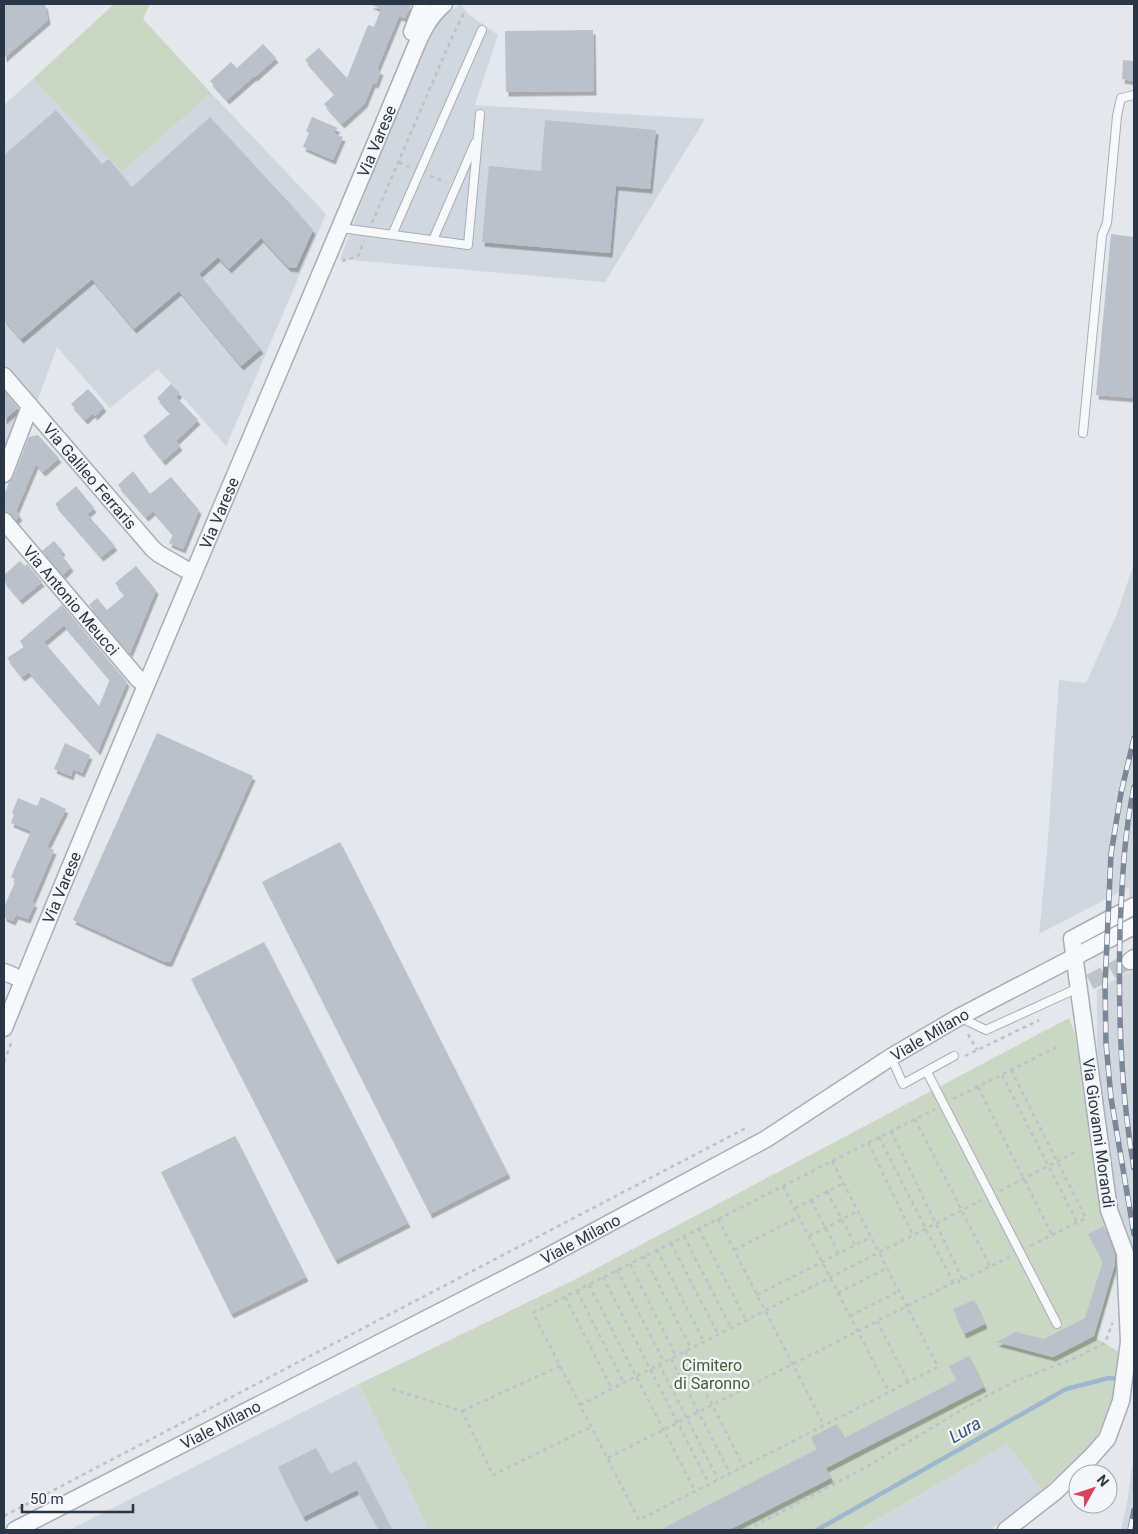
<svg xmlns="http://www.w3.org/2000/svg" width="1138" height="1534" font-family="Roboto,sans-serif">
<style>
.built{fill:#d1d7de}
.green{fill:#cad7c4}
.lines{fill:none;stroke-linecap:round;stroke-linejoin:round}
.stream{stroke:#9db7ce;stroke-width:4.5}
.building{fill:#bac1cb;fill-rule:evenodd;filter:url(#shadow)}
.minor-tunnel{stroke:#bfc4cb;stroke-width:16;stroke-dasharray:16 8;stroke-linecap:butt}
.service-casing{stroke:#a8aeb7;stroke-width:10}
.minor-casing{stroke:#a8aeb7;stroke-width:19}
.path{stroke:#bec2c8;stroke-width:2.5;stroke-dasharray:4 4;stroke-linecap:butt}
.service{stroke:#f7f8fa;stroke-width:8}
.minor{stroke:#f7f8fa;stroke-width:16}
.rail-casing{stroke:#7c8897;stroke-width:5.5}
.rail{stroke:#f4f6f9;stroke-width:4;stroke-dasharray:11;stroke-linecap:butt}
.labels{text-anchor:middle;stroke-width:4.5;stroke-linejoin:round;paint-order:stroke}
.street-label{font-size:16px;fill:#2a3646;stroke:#f4f6f9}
.park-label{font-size:16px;fill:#416336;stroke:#f4f6f9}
.water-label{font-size:18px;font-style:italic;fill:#31577d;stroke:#f4f6f9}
</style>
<defs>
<filter id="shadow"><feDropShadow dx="2.5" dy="4.5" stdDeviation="0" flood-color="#0004"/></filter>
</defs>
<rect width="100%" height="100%" fill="#e4e7ec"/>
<path class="built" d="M461 4 468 14 498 35 475 105 705 119 605 282 340 259 421 47 430 29 442 16Z
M33 79 122 172 211 93 326 214 226 446 158 369 110 408 57 347 12 469 4 460V105Z
M1134 563V897L1129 900V887L1039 934 1047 852 1059 680 1086 683 1117 614Z
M1134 969V1311L1117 1210 1102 1098 1097 1045V990Z
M359 1384 429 1530H69Z
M1007 1444 1042 1490 990 1530H861Z
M1134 1453V1530H1121L1127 1503Z"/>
<path class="green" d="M114 4H150L143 19 211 93 122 172 33 79Z
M1069 1018 1075 1034 1102 1215 1121 1252 1096 1338 1119 1352 1112 1401 1098 1435 1085 1452 1042 1490 1007 1444 860 1530H429L359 1384 580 1277Z"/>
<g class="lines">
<path class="stream" d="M817 1530 1066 1389 1109 1378 1120 1379"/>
</g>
<path class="building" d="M4 4H45L48 20 4 58Z
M370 4H412L405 18 399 16 377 69 381 71 376 84 373 83 365 103 342 124 324 104 335 94 305 60 319 48 347 78 368 25 374 27 381 9Z
M593 30 594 91 506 92 505 31Z
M263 44 276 58 255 77 254 76 227 100 210 81 231 62 237 68Z
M1123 60 1134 61V81L1122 79Z
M56 110 102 164 109 159 132 187 210 117 295 209 313 230 296 268 288 267 261 238 229 269 218 257 199 274 261 349 241 366 179 291 134 329 92 279 21 339 4 319V155Z
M312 117 338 128 333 133 343 137 333 160 303 147 309 133 306 131Z
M545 120 656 130 650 189 616 186 610 253 482 242 489 166 541 171Z
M1111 234 1134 237V398L1096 395Z
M171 384 180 393 176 397 198 420 176 441 180 446 163 461 143 436 171 413 157 398Z
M88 389 104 407 95 416 93 413 85 420 71 404Z
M4 391 18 408 4 420Z
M38 435 59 458 43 472 36 464 16 511 20 516 16 520 8 512 4 511V495L9 482 13 478 29 437Z
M133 471 150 494 171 477 199 510 183 549 169 543 173 534 153 511 146 517 118 485Z
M76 486 94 508 87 514 115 546 101 557 55 504Z
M54 541 63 551 60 553 71 567 63 575 42 551Z
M20 561 25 566 27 564 42 582 20 600 4 581V575Z
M136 566 156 590 130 653 89 605 97 598 107 610 125 595 115 583Z
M62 605 127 682 98 751 29 672 22 677 7 658 24 647 20 641ZM64 625 110 679 99 706 44 642Z
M157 733 253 776 170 962H165L73 920Z
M65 743 90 755 82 773 73 769 71 776 54 769Z
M41 797 66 809 47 847 54 850 32 902 35 903 28 919 16 915 13 921 4 917V907L16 880 11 877 31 831 11 823 14 815 12 813 18 798 37 806Z
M340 842 508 1174 430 1214 262 882Z
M264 942 408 1223 335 1260 191 979Z
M235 1136 306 1277 231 1314 161 1172Z
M1104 1226 1115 1255V1264L1094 1336 1053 1357 996 1342 1016 1332 1044 1339 1085 1318 1103 1261 1088 1234Z
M974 1300 985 1324 964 1334 953 1309Z
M969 1356 984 1387 826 1468 831 1478 729 1530H660L817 1449 811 1437 837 1424 844 1438 957 1380 949 1366Z
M316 1448 330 1474 356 1461 392 1530H379L357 1490 303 1517 278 1467Z"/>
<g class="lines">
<path class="minor-tunnel" d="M1090 982 1130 961"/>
<g class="service-casing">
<path id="service" d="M341 228 468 245 480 114
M392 235 482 30
M433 240 475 143
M1083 433 1102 235 1107 223 1117 116 1121 98 1134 95
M961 1018 986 1030 1078 988
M891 1057 903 1084 954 1056
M927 1072 1057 1324"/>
</g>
<g class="minor-casing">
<g id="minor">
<path d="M412 32 423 4"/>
<path id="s1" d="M4 376 153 549 159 554 185 569"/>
<path d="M4 474 30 406"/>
<path id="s2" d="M4 521 139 680"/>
<path d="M1130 961 1134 958"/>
<path d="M4 972 14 976"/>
<path id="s3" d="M4 1028C137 699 280 374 416 46 423 29 430 16 444 4"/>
<path id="s4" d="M15 1530 541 1260 766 1139 891 1057 959 1017 1134 926"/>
<path d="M1006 1530 1056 1491 1092 1456 1107 1439 1121 1401 1129 1342 1125 1253 1109 1210 1072 939 1134 906"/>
</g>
</g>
<path class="path" d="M399 162 409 167
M430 176 446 182
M372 223 453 35 465 11
M342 261 358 256 364 241
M968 1034 977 1050
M965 1056 1039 1020
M4 1062 12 1041
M1011 1070 1086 1218 1030 1246
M1002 1075 1077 1222
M978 1087 1052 1235
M953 1099 1059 1046
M915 1119 990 1266
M891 1131 963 1280
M879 1137 953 1282
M868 1143 913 1235
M832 1161 938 1367 639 1520 533 1313C667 1245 801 1177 935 1109
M783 1186 889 1392
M827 1191 855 1245
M1000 1191 1075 1152
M811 1200 839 1254
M795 1208 844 1183
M718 1219 824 1425
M699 1229 746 1320
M684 1236 731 1328
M809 1236 858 1211
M671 1243 718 1334
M657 1250 704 1342
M734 1250 799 1217
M644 1256 691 1348
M630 1264 676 1356
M617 1270 664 1362
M603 1277 709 1484
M589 1285 695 1491
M577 1291 624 1383
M838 1293 887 1268
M757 1295 871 1237
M565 1297 612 1389
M850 1316 899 1291
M877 1321 908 1382
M685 1351 743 1466
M671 1359 730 1473
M659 1364 718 1479
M392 1389 462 1411 493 1475 591 1427
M580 1405 982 1200
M462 1411 560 1366
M608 1458 958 1280 959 1282 1009 1257
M4 1516 744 1129 749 1131
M747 1530 866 1467 965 1408 1013 1382 1078 1357 1105 1343 1112 1324 1113 1323"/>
<use href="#service" class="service"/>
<use href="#minor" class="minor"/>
<g class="rail-casing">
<path id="rail" d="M1134 738 1121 793 1111 854 1105 985 1106 1043 1111 1098 1134 1234
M1134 787C1124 834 1122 883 1120 930 1118 1010 1120 1089 1134 1168
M1130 1530 1134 1510"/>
</g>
<use href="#rail" class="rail"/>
</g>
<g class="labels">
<g class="street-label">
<text dy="6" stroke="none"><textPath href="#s3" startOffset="962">Via Varese</textPath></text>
<text dy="6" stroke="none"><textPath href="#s1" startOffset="132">Via Galileo Ferraris</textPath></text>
<text dy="6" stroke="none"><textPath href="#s3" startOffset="558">Via Varese</textPath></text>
<text dy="6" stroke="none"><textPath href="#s2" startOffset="104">Via Antonio Meucci</textPath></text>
<text dy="6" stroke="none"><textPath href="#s3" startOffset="152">Via Varese</textPath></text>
<text dy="6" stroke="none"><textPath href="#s4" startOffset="1041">Viale Milano</textPath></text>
<text transform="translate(1099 1133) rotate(82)" y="6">Via Giovanni Morandi</text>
<text dy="6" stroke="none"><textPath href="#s4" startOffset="636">Viale Milano</textPath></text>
<text dy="6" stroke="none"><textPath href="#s4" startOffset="231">Viale Milano</textPath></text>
</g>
<g class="park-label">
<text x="712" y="1371">Cimitero<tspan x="712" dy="18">di Saronno</tspan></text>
</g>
<g class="water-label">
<text transform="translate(965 1430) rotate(-30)" y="6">Lura</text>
</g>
</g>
<rect width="1138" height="1534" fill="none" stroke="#2a3646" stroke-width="10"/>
<g transform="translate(1093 1489) rotate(50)"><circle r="24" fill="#f4f6f9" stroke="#a3a9b1"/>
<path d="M0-4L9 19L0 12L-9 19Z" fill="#d74361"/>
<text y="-8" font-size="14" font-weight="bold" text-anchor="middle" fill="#2a3646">N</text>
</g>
<path d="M22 1504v8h111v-8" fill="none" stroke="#2a3646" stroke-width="2.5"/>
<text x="30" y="1504" font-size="15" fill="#2a3646" stroke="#f4f6f9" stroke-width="4" paint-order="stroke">50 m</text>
</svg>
